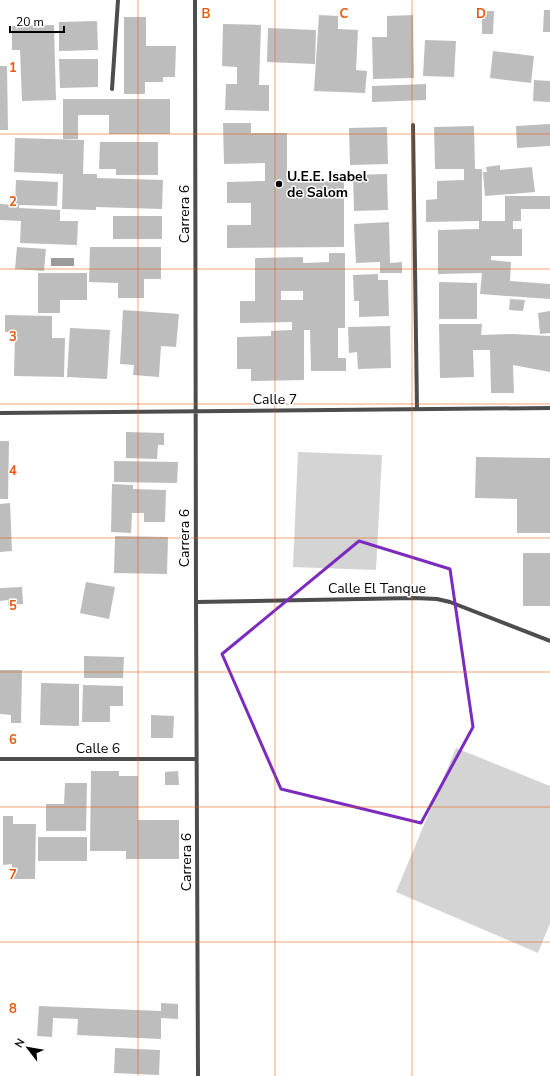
<svg xmlns="http://www.w3.org/2000/svg" width="550" height="1076" font-family="'Nunito Sans',sans-serif">
<style>
.green{fill:#d4d4d4}
.water{fill:#9b9b9b}
.building{fill:#bdbdbd;fill-rule:evenodd}
.lines{fill:none;stroke-linecap:round;stroke-linejoin:round}
.minor{stroke:#4d4d4d;stroke-width:4}
.marked{fill:none;stroke:#7b2cbf;stroke-width:3;stroke-linejoin:round}
.grid{fill:none;stroke:#e8590c;stroke-width:1;stroke-opacity:0.55}
.poi-dot{fill:#000;stroke:#fff;stroke-width:1.5}
.labels{text-anchor:middle;stroke-width:3;stroke-linejoin:round;paint-order:stroke}
.poi-label{font-size:14px;font-weight:bold;fill:#000;stroke:#fff;text-anchor:start}
.street-label{font-size:14px;fill:#000;stroke:#fff}
.grid-label{font-size:13px;text-anchor:middle;font-weight:bold;fill:#e8590c;stroke:#fff;stroke-width:3;stroke-linejoin:round;paint-order:stroke}
</style>
<rect width="100%" height="100%" fill="#fff"/>
<path class="green" d="M298 452 382 455 376 570 293 567Z
M456 748 550 786V923L538 953 396 892Z"/>
<path class="water" d="M51 258H74V266H51Z"/>
<path class="building" d="M544 10H550V32H543Z
M482 11H494L493 34H482Z
M319 15 338 16V29L358 30 356 70 367 71 365 93 314 91Z
M413 15 414 78 373 79 372 37H387V16Z
M124 17H146V46H176L175 77H163V82H145V94H124Z
M97 21 98 50 59 51V22Z
M223 24 261 25 259 85H269V111L225 110 226 84H237V67L222 66Z
M54 25 56 100 22 101 20 50H12V26Z
M268 28 316 30 315 64 267 62Z
M425 40 456 41 454 77 423 76Z
M493 51 534 56 531 83 490 78Z
M59 59H98V87L60 88Z
M0 66H7L8 130H0Z
M534 80 550 81V102L533 101Z
M426 84V100L372 102V86Z
M63 99H170V134H109V115H78V139H63Z
M223 123H251V133H287V182L344 181V247L227 248V225H251V203H227V182L265 181V163L224 164Z
M550 124V146L517 148 516 126Z
M474 126 475 169H482V221H505V196H550V209H521V221H513V229H522V256H491V260L511 262 510 281 550 284V299L480 294 482 273 438 274V230L479 229V221L426 222V200L437 199V181L464 180V169H435L434 127Z
M387 127 388 164 350 165 349 128Z
M15 138 84 140 83 174H97V178L163 180 162 209 96 207V210L62 209 63 174 14 172Z
M100 142H158V175H116V169H99Z
M500 165V170L532 167 535 192 485 196 483 172H487L486 167Z
M387 174 388 210 354 211 353 175Z
M16 180 58 182 57 206 19 205V208L60 210V221H78L77 245 20 243 21 221 0 220V204L15 205Z
M113 216H162V239H113Z
M389 222 390 263 402 262V273H380V262L356 263 354 224Z
M17 247 46 249 44 271 15 269Z
M90 247H161V279H144V298H118V283L89 282Z
M329 253H345V328H338V358H346V371H311L310 330H304V380L251 381V369H237V337L271 336V331L292 330V322L240 323V301H255V258L303 257V263L329 262ZM281 291H303V300H281Z
M38 273H87V300H60V313H38Z
M378 274V280H388L389 316 359 317V301H354L353 275Z
M439 282 477 283V319H439Z
M510 299 525 300 523 311 509 310Z
M123 310 179 314 176 347 161 346 159 377 133 375 134 365 120 364Z
M550 311V333L540 334 538 313Z
M5 315 52 316V338H65L64 377 14 376 15 332H5Z
M439 324H482L481 335 513 334 550 336V372L513 365 514 393H491L490 350H473L474 377 440 378Z
M390 326 391 368 358 369 357 352 349 353 348 327Z
M70 328 110 330 107 379 67 377Z
M126 432 164 433V445H158L157 459 126 458Z
M0 441H9L8 499H0Z
M476 457 550 458V533H517V499L475 498Z
M114 461 178 462 177 483 114 482Z
M112 484 133 485V489L166 490 165 522H144V513H132L131 533 111 532Z
M10 503 12 551 0 552V504Z
M115 536 168 537 167 574 114 573Z
M523 553H550V606H523Z
M86 582 115 587 109 619 80 613Z
M22 587 23 604 8 605V600L0 601V588Z
M84 656 124 657 123 678H84Z
M0 670H22L21 723H11V715L0 714Z
M41 683 79 684V726L40 725Z
M83 685 123 686V706H110V722H82Z
M151 715 174 716 173 738H151Z
M91 771H119V776H138V820H179V859H126V851H90Z
M178 771 179 785H165V772Z
M65 783H87L86 831H46V804H64Z
M3 816H13V824H36L35 879H12V864L3 865Z
M38 837H87V861H38Z
M161 1003 178 1004V1019L161 1018V1039L77 1035 78 1019 53 1018 52 1037 37 1036 39 1006 161 1011Z
M115 1048 160 1050 159 1075 114 1073Z"/>
<g class="lines">
<path class="minor" d="M195 0 196 602 198 1076
M112 89 118 0
M413 125 417 409
M0 413 550 408
M196 602 414 598 437 599 450 602 550 641
M0 759H196"/>
</g>
<path class="marked" d="M359 541 450 569 473 727 421 823 281 789 222 654Z"/>
<path class="grid" d="M138 0V1076M275 0V1076M412 0V1076M0 134H550M0 269H550M0 404H550M0 538H550M0 672H550M0 807H550M0 942H550"/>
<circle class="poi-dot" cx="279" cy="184" r="4"/>
<g class="labels">
<g class="poi-label">
<text x="287" y="181">U.E.E. Isabel<tspan x="287" dy="16">de Salom</tspan></text>
</g>
<g class="street-label">
<text transform="translate(184 214) rotate(-90)" y="5">Carrera 6</text>
<text x="275" y="404">Calle 7</text>
<text transform="translate(184 538) rotate(-90)" y="5">Carrera 6</text>
<text x="377" y="593">Calle El Tanque</text>
<text x="98" y="753">Calle 6</text>
<text transform="translate(186 862) rotate(-90)" y="5">Carrera 6</text>
</g>
</g>
<g class="grid-label">
<text x="206" y="18">B</text>
<text x="344" y="18">C</text>
<text x="481" y="18">D</text>
<text x="13" y="72">1</text>
<text x="13" y="206">2</text>
<text x="13" y="341">3</text>
<text x="13" y="475">4</text>
<text x="13" y="610">5</text>
<text x="13" y="744">6</text>
<text x="13" y="879">7</text>
<text x="13" y="1013">8</text>
</g>
<g transform="translate(28 1048) rotate(301)" stroke="#ffffff" stroke-width="3" paint-order="stroke">
<path d="M0-3L7 15L0 10L-7 15Z" fill="#000000"/>
<text y="-6" font-size="11" font-weight="bold" text-anchor="middle" fill="#000000">N</text>
</g>
<path d="M10 26v6h54v-6" fill="none" stroke="#000000" stroke-width="2"/>
<text x="16" y="26" font-size="12" fill="#000000" stroke="#ffffff" stroke-width="3" paint-order="stroke">20 m</text>
</svg>
